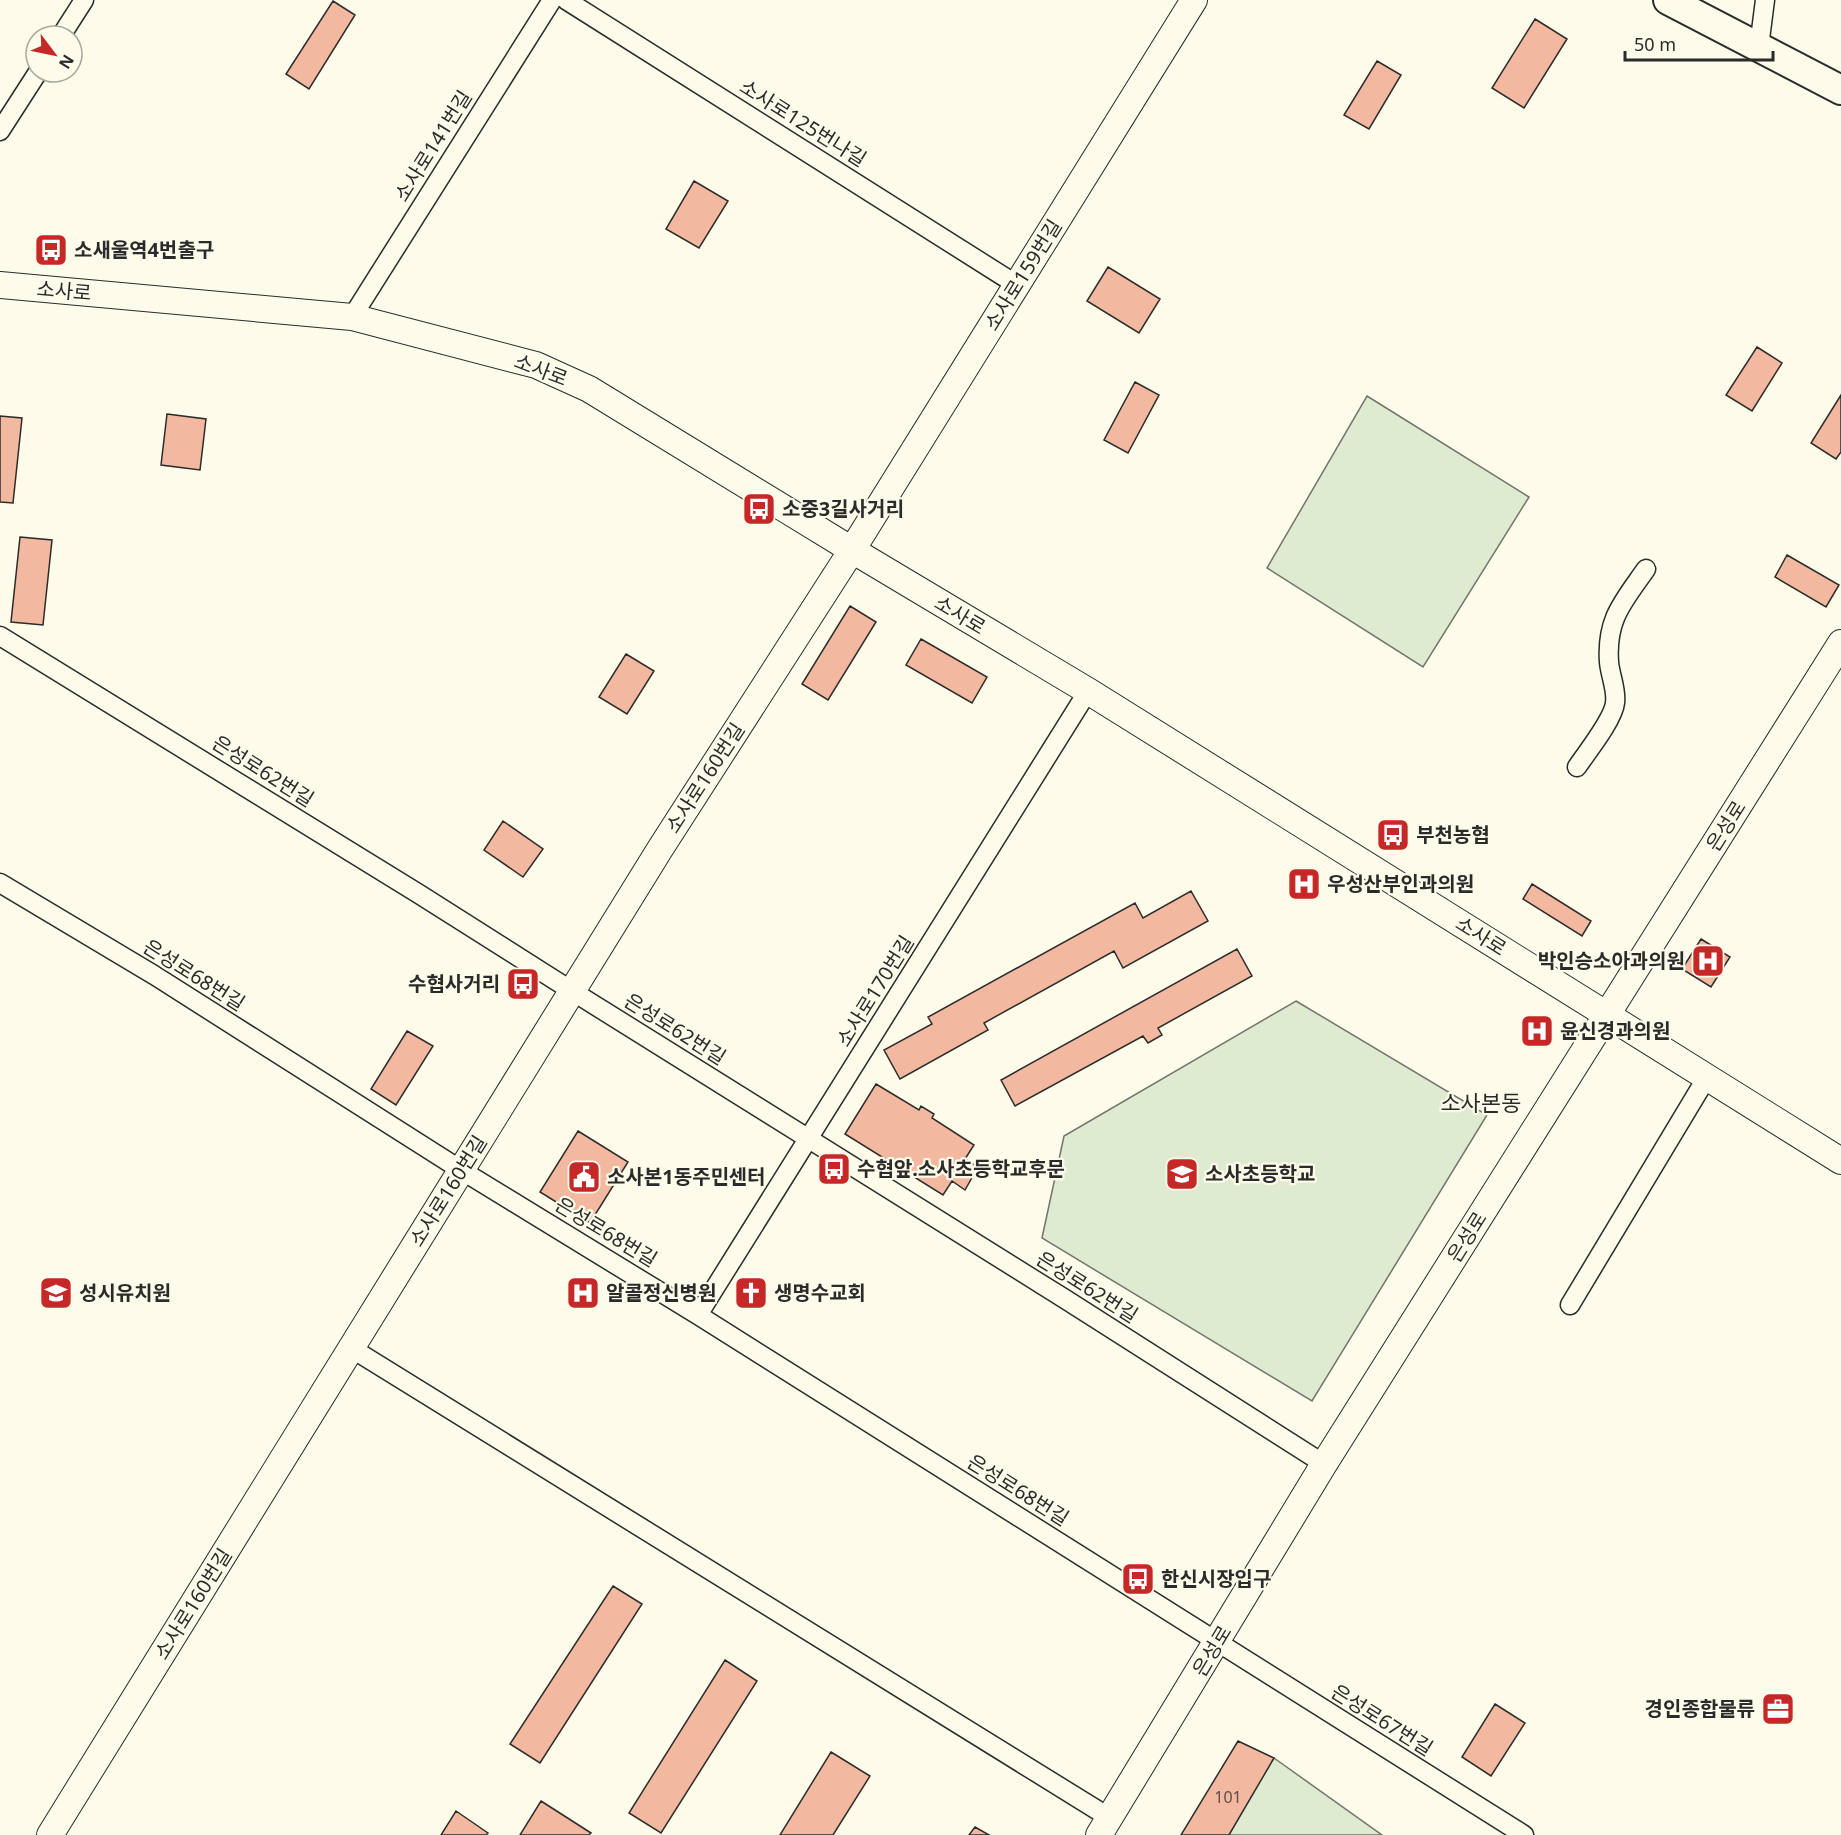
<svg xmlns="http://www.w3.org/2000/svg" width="1841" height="1835" font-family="'Noto Sans','Noto Sans KR',sans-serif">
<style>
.green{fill:#deebd1;stroke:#74746e;stroke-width:1.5}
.building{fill:#f2b8a0;stroke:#2b2b2b;stroke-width:1.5}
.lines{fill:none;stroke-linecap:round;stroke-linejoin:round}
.street-casing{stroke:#2b2b2b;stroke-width:21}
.secondary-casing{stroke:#2b2b2b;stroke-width:28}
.primary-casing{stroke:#2b2b2b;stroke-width:32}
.street{stroke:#fdfbea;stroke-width:18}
.secondary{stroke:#fdfbea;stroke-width:26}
.primary{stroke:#fdfbea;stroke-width:28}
.labels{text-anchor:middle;stroke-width:4.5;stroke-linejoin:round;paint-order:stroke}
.number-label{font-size:16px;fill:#5d4e48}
.street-label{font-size:20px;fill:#2b2b2b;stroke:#fdfbea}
.poi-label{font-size:20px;font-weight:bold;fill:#2b2b2b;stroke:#fdfbea;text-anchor:start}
.quarter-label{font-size:22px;fill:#2b2b2b;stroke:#fdfbea}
</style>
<rect width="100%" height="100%" fill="#fdfbea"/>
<path class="green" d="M1367 396 1529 497 1423 667 1267 568Z
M1296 1001 1487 1115 1312 1401 1042 1238 1064 1136Z
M1274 1758 1382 1835H1220Z"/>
<path class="building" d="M333 1 355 15 309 89 286 74Z
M1535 19 1567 39 1524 108 1492 88Z
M1377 61 1401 75 1369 129 1344 115Z
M694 181 728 201 699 248 666 229Z
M1108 267 1160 299 1139 333 1087 301Z
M1757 347 1782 363 1752 411 1726 395Z
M1135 382 1159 395 1128 453 1104 440Z
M1841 395V452L1836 459 1811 443Z
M167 414 206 419 200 470 161 465Z
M0 416 22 418 13 503 0 502Z
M20 537 52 540 43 625 11 622Z
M1787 555 1839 585 1826 607 1775 577Z
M850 606 876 622 828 700 802 684Z
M921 639 987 677 972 703 906 665Z
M626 654 654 671 627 714 599 697Z
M503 821 543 849 523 877 484 850Z
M1532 884 1591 921 1582 936 1523 899Z
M1191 891 1208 921 1123 968 1114 951 984 1023 988 1030 900 1079 884 1050 932 1024 928 1017 1135 903 1143 918Z
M1701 939 1730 957 1711 987 1682 969Z
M1237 949 1252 976 1158 1028 1162 1035 1148 1043 1143 1036 1015 1106 1001 1080Z
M407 1031 433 1046 396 1105 371 1089Z
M876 1084 919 1110 921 1106 934 1114 932 1118 974 1145 965 1159 978 1167 965 1190 952 1181 943 1195 845 1134Z
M578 1131 628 1162 590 1223 540 1192Z
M613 1586 642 1604 540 1763 510 1744Z
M725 1660 757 1681 661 1833 629 1813Z
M1495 1704 1525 1723 1491 1776 1462 1757Z
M1238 1741 1274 1758 1229 1835H1181Z
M831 1752 870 1776 833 1835H780Z
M541 1801 591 1833 589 1835H520Z
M456 1811 488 1833 486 1835H441Z
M975 1827 989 1835H969Z"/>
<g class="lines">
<g class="street-casing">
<path id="street" d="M566 0 1017 285
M61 36 84 0
M1759 47 1765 0
M0 131 38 72
M352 317 552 0
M0 636 419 894 572 991 1065 1299 1324 1464
M1577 767C1587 752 1613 720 1615 703 1617 690 1610 675 1609 662 1606 619 1623 602 1646 569
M0 883 154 975 461 1170 698 1315 1524 1835
M1570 1305 1707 1077
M698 1315 1088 691
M351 1348 1110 1818"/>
</g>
<g class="secondary-casing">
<path id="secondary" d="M0 285 352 317 536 365 589 389 852 550 1088 691 1841 1161
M50 1835 660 849 852 550 1194 0
M1099 1835 1324 1464 1841 643"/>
</g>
<g class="primary-casing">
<path id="primary" d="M1668 0 1841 90"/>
</g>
<use href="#street" class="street"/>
<use href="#secondary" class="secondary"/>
<use href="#primary" class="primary"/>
</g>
<defs>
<g id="bus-square" transform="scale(1.725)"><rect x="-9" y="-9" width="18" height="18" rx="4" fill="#c62828" stroke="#fdfbea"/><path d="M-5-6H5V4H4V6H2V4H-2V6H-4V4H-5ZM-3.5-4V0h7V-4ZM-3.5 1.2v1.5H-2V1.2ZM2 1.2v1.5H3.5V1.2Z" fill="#fff"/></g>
<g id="hospital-square" transform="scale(1.725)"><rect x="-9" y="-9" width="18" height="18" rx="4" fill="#c62828" stroke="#fdfbea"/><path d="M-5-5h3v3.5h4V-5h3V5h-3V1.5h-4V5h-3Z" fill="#fff"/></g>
<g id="school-square" transform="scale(1.725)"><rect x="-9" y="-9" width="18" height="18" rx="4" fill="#c62828" stroke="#fdfbea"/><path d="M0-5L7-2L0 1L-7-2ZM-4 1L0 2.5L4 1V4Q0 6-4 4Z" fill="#fff"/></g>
<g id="civic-square" transform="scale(1.725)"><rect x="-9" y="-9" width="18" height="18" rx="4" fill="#c62828" stroke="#fdfbea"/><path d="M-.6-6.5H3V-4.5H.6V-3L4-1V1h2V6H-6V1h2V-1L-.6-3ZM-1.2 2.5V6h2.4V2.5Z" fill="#fff"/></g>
<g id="church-square" transform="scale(1.725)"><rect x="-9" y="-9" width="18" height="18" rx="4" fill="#c62828" stroke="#fdfbea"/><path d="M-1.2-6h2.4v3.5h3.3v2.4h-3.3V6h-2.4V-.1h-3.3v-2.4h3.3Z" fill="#fff"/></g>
<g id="office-square" transform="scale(1.725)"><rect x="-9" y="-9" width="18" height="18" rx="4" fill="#c62828" stroke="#fdfbea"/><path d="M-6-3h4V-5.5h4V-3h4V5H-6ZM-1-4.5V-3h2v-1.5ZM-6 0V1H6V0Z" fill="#fff"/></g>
</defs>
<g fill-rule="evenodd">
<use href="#bus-square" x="51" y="250"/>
<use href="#bus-square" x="759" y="509"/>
<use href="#bus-square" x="1393" y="835"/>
<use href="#hospital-square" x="1304" y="884"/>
<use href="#hospital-square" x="1708" y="961"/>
<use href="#bus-square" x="523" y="984"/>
<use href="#hospital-square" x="1537" y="1031"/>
<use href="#bus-square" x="834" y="1169"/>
<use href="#school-square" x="1182" y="1174"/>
<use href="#civic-square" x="584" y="1177"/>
<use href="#school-square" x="56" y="1293"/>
<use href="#hospital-square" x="583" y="1293"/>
<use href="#church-square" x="751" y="1293"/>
<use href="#bus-square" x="1138" y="1579"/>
<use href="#office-square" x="1778" y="1709"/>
</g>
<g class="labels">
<g class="number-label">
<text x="1228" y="1803">101</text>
</g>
<g class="street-label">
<text transform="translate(803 123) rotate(32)" y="7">소사로125번나길</text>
<text transform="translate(433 146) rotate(-58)" y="7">소사로141번길</text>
<text transform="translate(1023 275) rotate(-58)" y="7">소사로159번길</text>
<text transform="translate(64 291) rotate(5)" y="7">소사로</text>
<text transform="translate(541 370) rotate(21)" y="7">소사로</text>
<text transform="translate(960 615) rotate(31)" y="7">소사로</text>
<text transform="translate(263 771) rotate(32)" y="7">은성로62번길</text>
<text transform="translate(705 778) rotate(-57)" y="7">소사로160번길</text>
<text transform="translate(1726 826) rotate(-58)" y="7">은성로</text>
<text transform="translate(1481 936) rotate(32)" y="7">소사로</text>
<text transform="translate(194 975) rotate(32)" y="7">은성로68번길</text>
<text transform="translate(875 991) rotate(-58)" y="7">소사로170번길</text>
<text transform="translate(675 1029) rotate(32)" y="7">은성로62번길</text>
<text transform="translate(448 1191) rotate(-58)" y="7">소사로160번길</text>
<text transform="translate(606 1232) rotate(31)" y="7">은성로68번길</text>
<text transform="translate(1467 1237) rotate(-58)" y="7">은성로</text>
<text transform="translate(1087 1287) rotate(32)" y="7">은성로62번길</text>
<text transform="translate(1018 1490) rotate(32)" y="7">은성로68번길</text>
<text transform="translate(193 1604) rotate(-58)" y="7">소사로160번길</text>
<text transform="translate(1212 1651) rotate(-59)" y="7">은성로</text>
<text transform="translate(1382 1720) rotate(32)" y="7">은성로67번길</text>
</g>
<g class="poi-label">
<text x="74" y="257">소새울역4번출구</text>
<text x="782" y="516">소중3길사거리</text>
<text x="1416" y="842">부천농협</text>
<text x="1327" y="891">우성산부인과의원</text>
<text x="1685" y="968" text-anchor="end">박인승소아과의원</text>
<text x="500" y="991" text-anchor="end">수협사거리</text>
<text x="1560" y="1038">윤신경과의원</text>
<text x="857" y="1176">수협앞.소사초등학교후문</text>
<text x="1205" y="1181">소사초등학교</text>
<text x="607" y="1184">소사본1동주민센터</text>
<text x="79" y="1300">성시유치원</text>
<text x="606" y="1300">알콜정신병원</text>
<text x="774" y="1300">생명수교회</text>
<text x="1161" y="1586">한신시장입구</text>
<text x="1755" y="1716" text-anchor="end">경인종합물류</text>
</g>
<g class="quarter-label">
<text x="1481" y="1111">소사본동</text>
</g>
</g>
<g transform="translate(54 54) rotate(122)"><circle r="28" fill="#fdfbea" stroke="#a9a89e" stroke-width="1.5"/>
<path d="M0-4.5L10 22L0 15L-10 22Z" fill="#c62828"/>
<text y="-9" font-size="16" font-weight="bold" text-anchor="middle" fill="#2b2b2b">N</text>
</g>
<path d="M1625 51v9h148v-9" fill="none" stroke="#2b2b2b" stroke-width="3"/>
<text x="1634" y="51" font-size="18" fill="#2b2b2b" stroke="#fdfbea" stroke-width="4.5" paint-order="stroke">50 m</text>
</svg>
